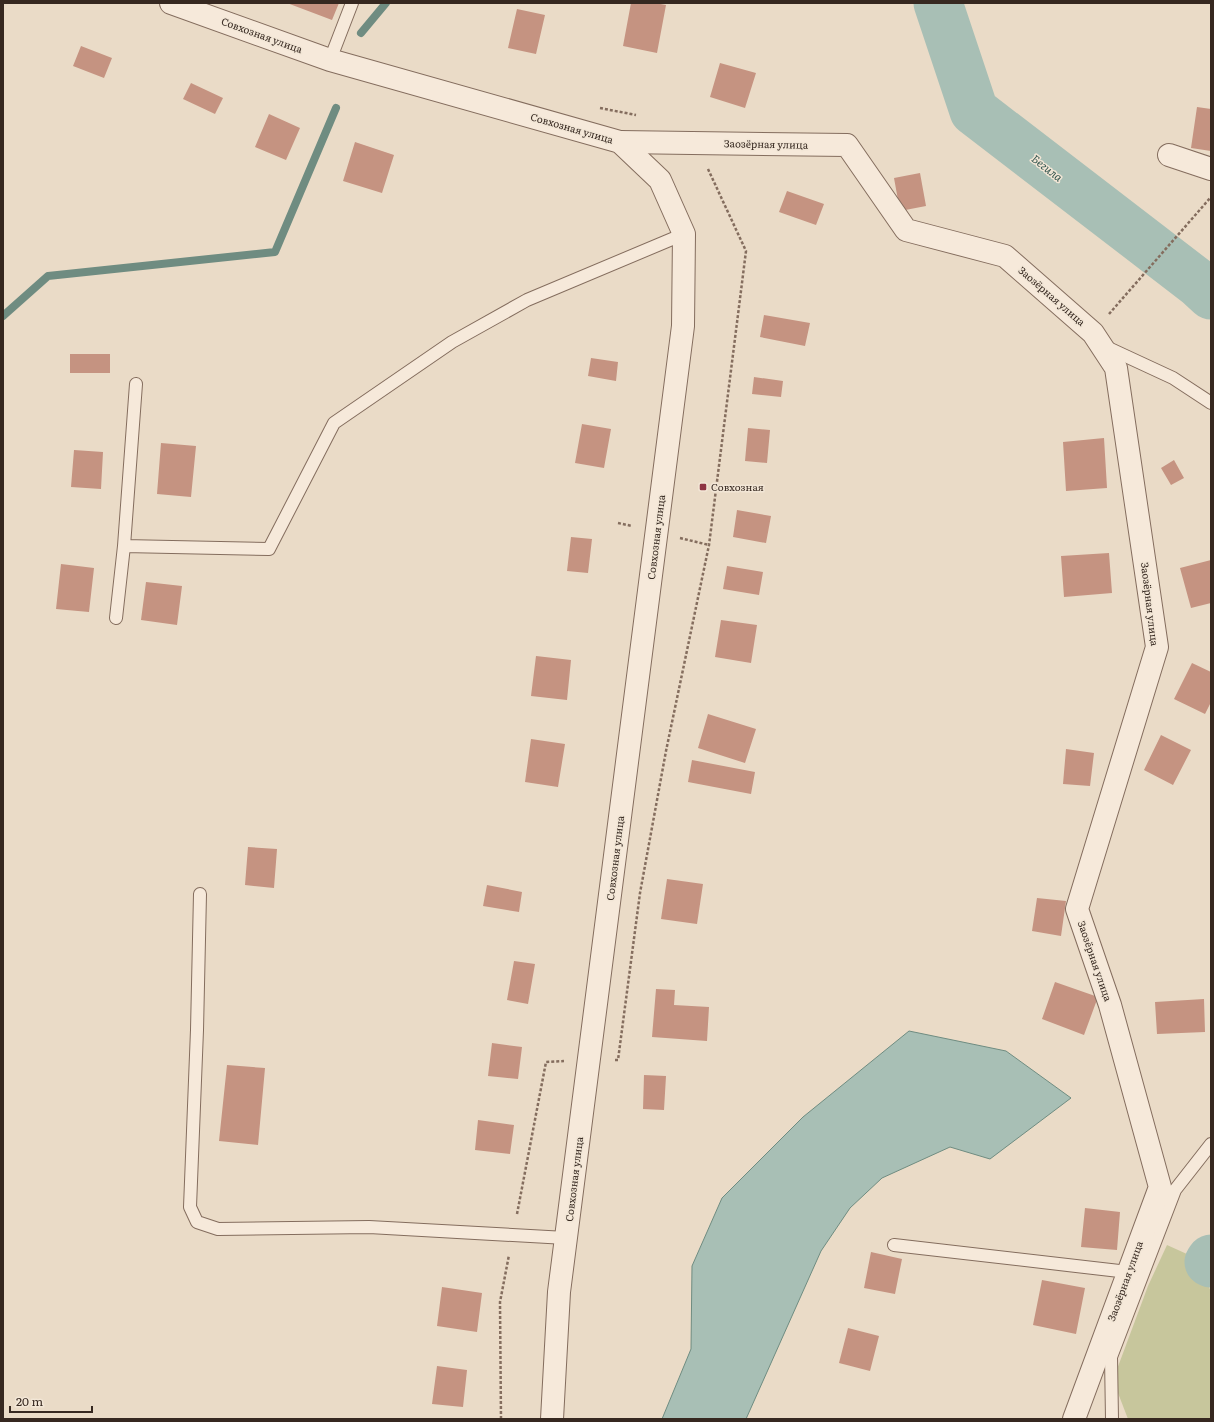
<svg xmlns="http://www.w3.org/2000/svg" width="1214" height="1422" font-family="Literata,serif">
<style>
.green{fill:#c7c69c}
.water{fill:#a8bfb5;stroke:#6f8c81}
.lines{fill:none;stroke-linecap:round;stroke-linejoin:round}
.stream{stroke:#6f8c81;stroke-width:8}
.river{stroke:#a8bfb5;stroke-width:49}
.building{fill:#c59381}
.service-casing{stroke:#846d5e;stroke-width:14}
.minor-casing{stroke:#846d5e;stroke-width:24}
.tertiary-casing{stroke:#846d5e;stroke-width:24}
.path{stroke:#846d5e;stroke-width:2.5;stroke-dasharray:3 2;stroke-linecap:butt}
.service{stroke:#f6e9da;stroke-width:12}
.minor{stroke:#f6e9da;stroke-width:22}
.tertiary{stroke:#f6e9da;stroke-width:22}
.poi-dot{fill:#8e3442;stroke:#f2e6d6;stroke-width:1.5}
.labels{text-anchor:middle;stroke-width:3;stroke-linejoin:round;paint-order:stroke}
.street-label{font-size:10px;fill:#362820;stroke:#f2e6d6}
.poi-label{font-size:10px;fill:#362820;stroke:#f2e6d6;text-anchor:start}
.water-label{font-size:11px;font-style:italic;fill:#31544d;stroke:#f2e6d6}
</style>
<rect width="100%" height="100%" fill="#eadbc7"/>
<path class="green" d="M1167 1245 1198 1259 1211 1292V1419H1128L1113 1380 1148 1286Z"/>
<path class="water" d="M909 1031 1006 1051 1071 1098 990 1159 950 1147 882 1178 850 1208 821 1251 746 1419H662L691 1349 692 1266 722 1198 803 1117Z"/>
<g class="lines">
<path class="stream" d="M361 33 386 3
M3 316 48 276 275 252 336 108"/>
<path class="river" d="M938 3 974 111 1198 283 1211 295
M1211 1259 1209 1262 1211 1263"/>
</g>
<path class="building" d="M287 3H339L332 20Z
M631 3H655L666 5 657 53 623 46Z
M517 9 545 15 536 54 508 48Z
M81 46 112 58 104 78 73 66Z
M720 63 756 73 745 108 710 97Z
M191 83 223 98 215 114 183 99Z
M1197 107 1211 109V151L1191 148Z
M269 114 300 128 286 160 255 147Z
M355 142 394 155 382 193 343 181Z
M920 173 926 206 900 211 894 178Z
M787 191 824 204 816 225 779 212Z
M764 315 810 323 805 346 760 337Z
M70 354H110V373H70Z
M591 358 618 362 616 381 588 376Z
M754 377 783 381 781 397 752 394Z
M582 424 611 429 604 468 575 463Z
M748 428 770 430 767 463 745 461Z
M1104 438 1107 488 1066 491 1063 442Z
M161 443 196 446 191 497 157 494Z
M74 450 103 452 101 489 71 487Z
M1174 460 1184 478 1171 485 1161 468Z
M737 510 771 516 766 543 733 537Z
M571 537 592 539 588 573 567 571Z
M1109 553 1112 593 1064 597 1061 556Z
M1211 560V603L1191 608 1180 568Z
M61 564 94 568 89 612 56 609Z
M727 566 763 572 759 595 723 589Z
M146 582 182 586 177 625 141 620Z
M721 620 757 625 751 663 715 657Z
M536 656 571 660 567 700 531 696Z
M1192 663 1211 672V702L1205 714 1174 699Z
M708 714 756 729 745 763 698 748Z
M1161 735 1191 750 1173 785 1144 770Z
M531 739 565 744 558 787 525 782Z
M1066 749 1094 753 1090 786 1063 784Z
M692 760 755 772 751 794 688 782Z
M248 847 277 849 274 888 245 885Z
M667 879 703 884 697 924 661 919Z
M487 885 522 892 519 912 483 906Z
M1037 898 1066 901 1061 936 1032 931Z
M514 961 535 964 528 1004 507 1000Z
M1055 982 1098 997 1084 1035 1042 1019Z
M656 989 675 990 674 1005 709 1007 707 1041 652 1037Z
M1204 999 1205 1032 1157 1034 1155 1002Z
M492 1043 522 1047 518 1079 488 1076Z
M227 1065 265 1068 258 1145 219 1141Z
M644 1075 666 1076 664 1110 643 1109Z
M478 1120 514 1125 510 1154 475 1150Z
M1085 1208 1120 1212 1117 1250 1081 1247Z
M871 1252 902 1259 895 1294 864 1288Z
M1042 1280 1085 1288 1076 1334 1033 1325Z
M442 1287 482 1293 477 1332 437 1326Z
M848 1328 879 1336 870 1371 839 1363Z
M437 1366 467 1370 463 1407 432 1404Z"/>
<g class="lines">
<g class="service-casing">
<path id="service" d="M330 60 352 3
M1104 346 1173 378 1211 403
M124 546 269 549 334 423 452 342 527 300 684 234
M116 618 124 546 136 384
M200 894 197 1030 190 1207 197 1222 218 1229 369 1227 566 1238
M894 1245 1128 1272
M1112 1419 1111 1357 1175 1190 1211 1144"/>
</g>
<g class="minor-casing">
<path id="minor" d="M620 142 847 145 906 230 1005 256 1093 333 1116 368 1157 647 1077 909 1110 1005 1160 1187 1074 1419
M1169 155 1211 169"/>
</g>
<g class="tertiary-casing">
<path id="tertiary" d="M171 3 330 60 620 142 660 180 684 234 683 326 559 1292 552 1419"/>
</g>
<path class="path" d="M600 108 636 115
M1109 314 1211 197
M618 523 632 526
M680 538 709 545
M615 1060H618L640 893 666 751 709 545 746 251 708 169
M517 1214 546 1062 564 1061
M501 1419 500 1302 509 1255"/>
<use href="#service" class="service"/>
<use href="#minor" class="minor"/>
<use href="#tertiary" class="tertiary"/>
</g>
<rect class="poi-dot" x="699" y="483" width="8" height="8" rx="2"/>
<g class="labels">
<g class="street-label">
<text transform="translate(262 35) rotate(20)" y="4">Совхозная улица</text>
<text transform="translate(572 128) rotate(16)" y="4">Совхозная улица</text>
<text transform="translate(766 144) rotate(1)" y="4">Заозёрная улица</text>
<text transform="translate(1052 296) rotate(41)" y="4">Заозёрная улица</text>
<text transform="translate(656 537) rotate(-83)" y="4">Совхозная улица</text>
<text transform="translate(1150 604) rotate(83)" y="4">Заозёрная улица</text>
<text transform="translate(615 858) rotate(-83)" y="4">Совхозная улица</text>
<text transform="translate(1095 961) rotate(71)" y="4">Заозёрная улица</text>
<text transform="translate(574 1179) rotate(-83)" y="4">Совхозная улица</text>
<text transform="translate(1125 1281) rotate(-70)" y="4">Заозёрная улица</text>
</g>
<g class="poi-label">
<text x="711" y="491">Совхозная</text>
</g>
<g class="water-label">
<text transform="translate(1047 168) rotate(38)" y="4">Бегила</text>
</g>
</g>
<rect width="1214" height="1422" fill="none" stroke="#362820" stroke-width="8"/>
<path d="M10 1406v6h82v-6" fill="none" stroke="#362820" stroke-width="2"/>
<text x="16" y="1406" font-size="12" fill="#362820" stroke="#f2e6d6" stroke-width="3" paint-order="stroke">20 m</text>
</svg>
